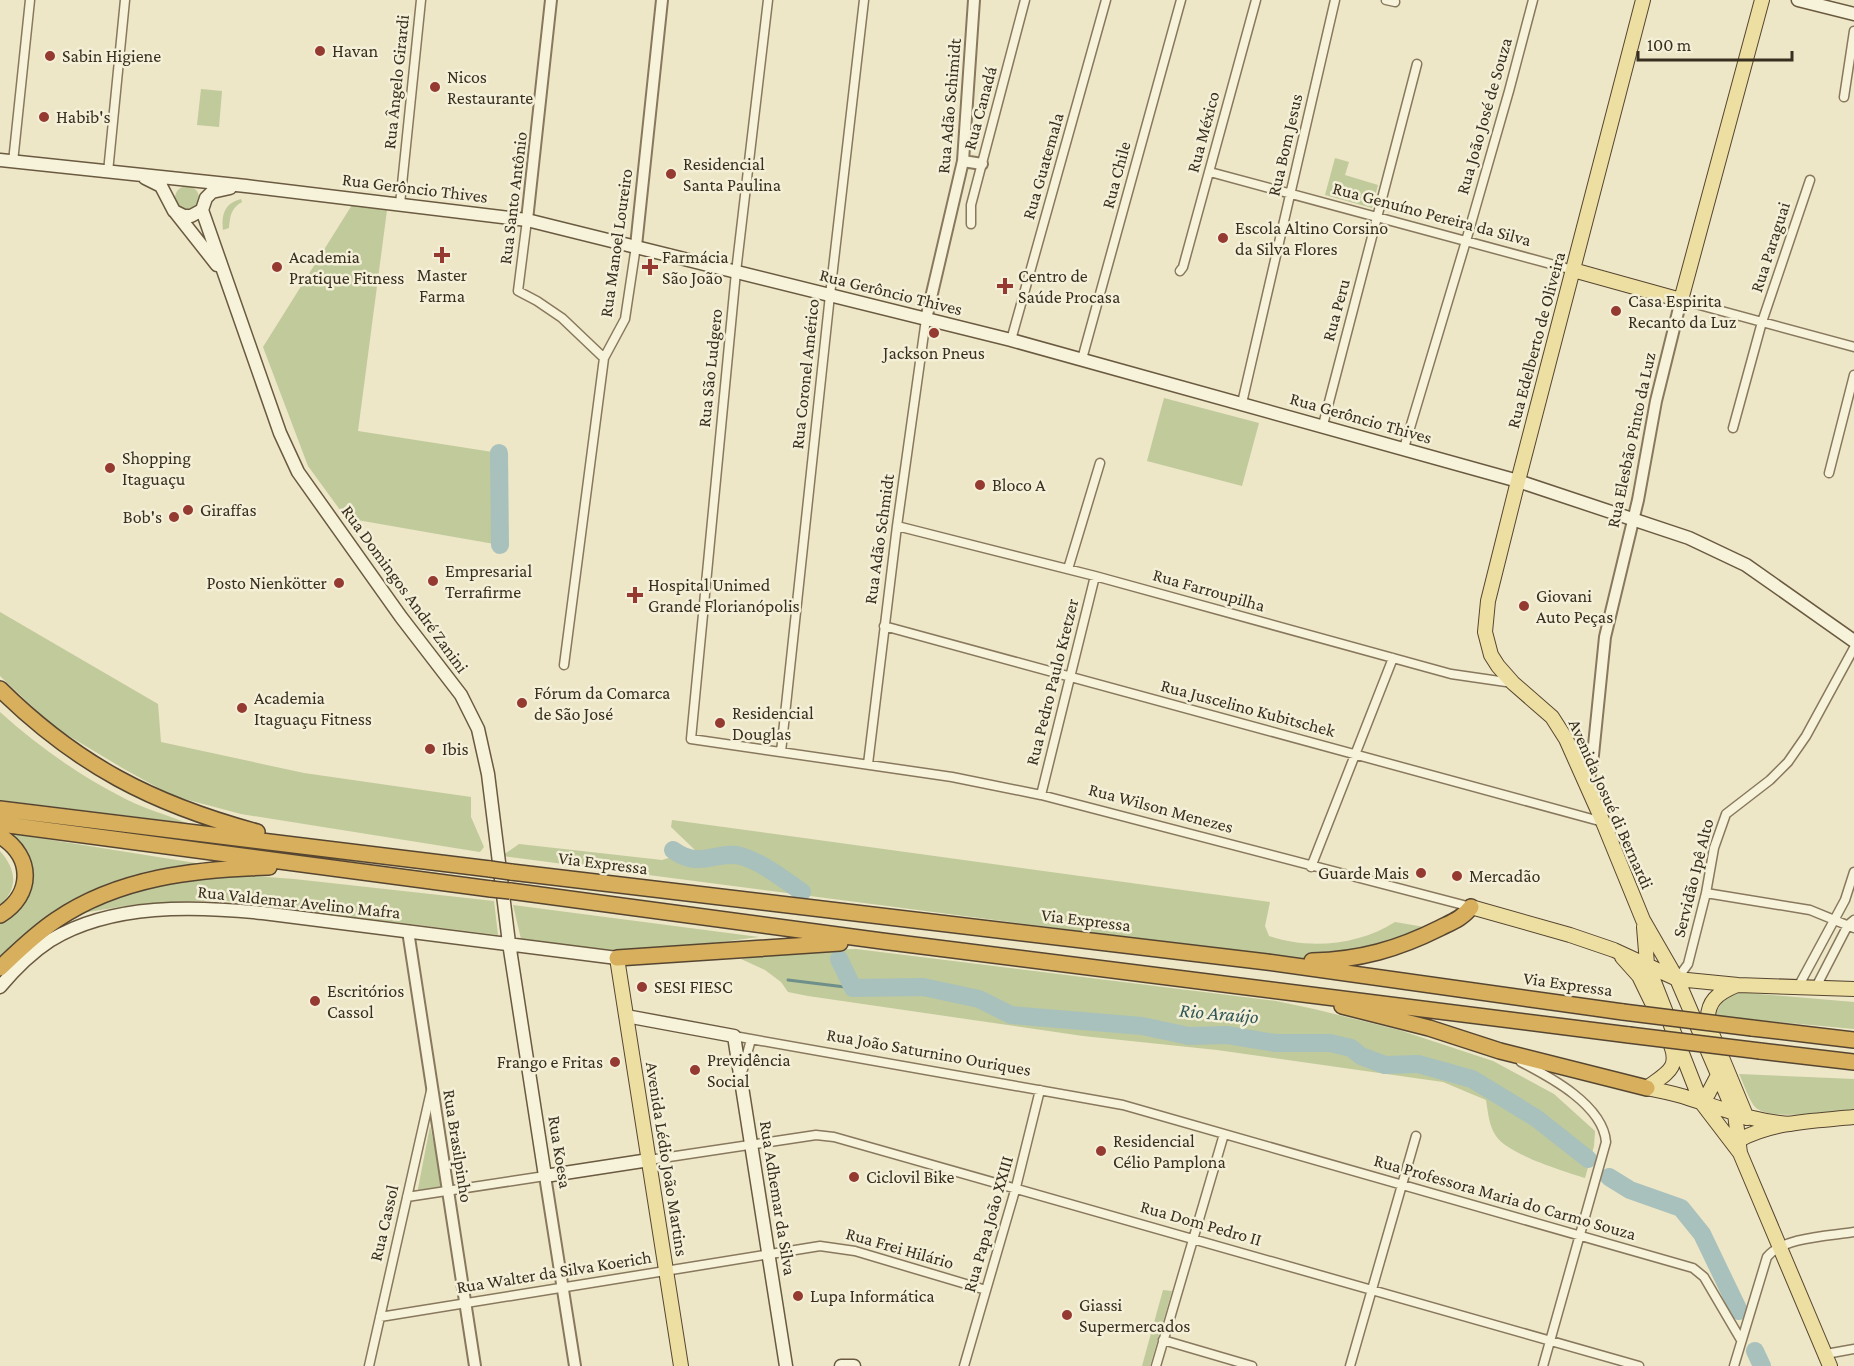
<svg xmlns="http://www.w3.org/2000/svg" width="1854" height="1366" font-family="'Crimson Pro',serif">
<style>
.green{fill:#c0ca9b}
.lines{fill:none;stroke-linecap:round;stroke-linejoin:round}
.stream{stroke:#6f8f8a;stroke-width:3}
.river{stroke:#a8c1bc;stroke-width:18}
.minor-casing{stroke:#88785d;stroke-width:11}
.tertiary-casing{stroke:#88785d;stroke-width:14}
.secondary-casing{stroke:#6a5a40;stroke-width:15}
.primary-casing{stroke:#564631;stroke-width:16}
.motorway-casing{stroke:#564631;stroke-width:18}
.minor{stroke:#f7f2da;stroke-width:8}
.tertiary{stroke:#f7f2da;stroke-width:10}
.secondary{stroke:#f7f2da;stroke-width:12}
.primary{stroke:#eddea1;stroke-width:14}
.motorway{stroke:#d7af5d;stroke-width:15}
.motorway-bridge-casing{stroke:#564631;stroke-width:18;stroke-linecap:butt}
.motorway-bridge{stroke:#d7af5d;stroke-width:15}
.poi-dot{fill:#943a30;stroke:#f4efd7;stroke-width:2}
.labels{text-anchor:middle;stroke-width:5;stroke-linejoin:round;paint-order:stroke}
.poi-label{font-size:18px;fill:#392f20;stroke:#f4efd7;text-anchor:start}
.street-label{font-size:18px;fill:#392f20;stroke:#f4efd7}
.water-label{font-size:20px;font-style:italic;fill:#305658;stroke:#f4efd7}
</style>
<rect width="100%" height="100%" fill="#ede6c7"/>
<path class="green" d="M201 89 222 91 219 127 197 125Z
M1335 158 1349 162 1345 175 1378 185 1372 208 1325 195Z
M175 198a12 12 0 1 1 24 0a12 12 0 1 1-24 0Z
M241 199 242 202C231 208 230 216 229 228L223 230C221 214 225 203 241 199Z
M352 205 387 210 358 431 499 453 500 545 346 518 308 466 263 347Z
M1164 398 1259 423 1242 486 1147 461Z
M0 612 158 704 161 742 304 773 471 797V817L484 847 480 852 241 814 173 796 124 769 54 727 0 676Z
M0 712C35 744 76 773 118 795 139 807 164 814 187 823L0 800Z
M672 820 1270 902 1265 926 1269 936C1308 950 1360 945 1395 922L1430 928C1386 945 1342 956 1295 959L502 856 519 844 662 860 695 850 671 827Z
M1 832 202 864C180 867 155 868 133 875 78 892 41 920 0 959V921L28 888Z
M0 851C16 869 19 888 0 905Z
M227 874 294 879 494 901 498 935 219 900 138 904 82 913 128 891 162 882Z
M513 905 759 937 638 953 593 951 521 939Z
M856 949 1276 1001 1314 1009 1399 1030 1493 1061 1554 1094 1595 1131 1594 1146 1585 1178C1564 1171 1509 1155 1496 1136 1489 1126 1488 1112 1486 1100L1443 1082 1217 1050 1083 1036 808 996 788 992 781 982 765 970 741 959 821 950Z
M1736 992 1854 1002V1029L1714 1016 1724 999Z
M1739 1074 1854 1079V1109C1834 1112 1772 1121 1756 1108 1749 1101 1744 1084 1739 1074Z
M430 1126 444 1189 417 1194Z
M1163 1290 1172 1291 1150 1366H1142Z"/>
<g class="lines">
<path class="stream" d="M788 980 853 988"/>
<path class="river" d="M499 453 500 545
M673 850C700 870 716 850 741 856 764 863 783 879 802 892
M839 959 853 988 923 987 979 999 1011 1015 1142 1026 1189 1036 1227 1035 1275 1043H1330L1351 1048 1361 1056 1385 1065 1418 1064 1472 1079 1536 1118 1588 1159
M1609 1177 1630 1190 1681 1208 1702 1234 1739 1311
M1755 1351 1762 1366"/>
<g class="minor-casing">
<path id="minor" d="M768 0 736 272 691 739 952 777 1041 795 1471 907
M1386 0 1395 2
M1844 97 1854 31
M13 162 30 0
M108 172 125 0
M1210 172 1573 270
M400 204 421 0
M527 220 518 291 537 301 562 318 604 358
M971 224V205L1025 0
M1180 271 1183 267 1256 0
M1681 300 1854 347
M1011 340 1106 0
M1082 359 1181 0
M1242 403 1335 0
M1323 425 1417 64
M1733 428 1762 322 1810 180
M1404 448 1466 241 1509 91 1533 0
M1829 473 1854 375
M897 526 1095 576 1451 674 1513 683
M1068 569 1100 463
M884 626 1603 822
M564 665 604 358 625 319 636 246
M781 752 830 295 864 0
M868 764 897 526 926 319
M1041 795 1095 576
M1311 867 1393 658
M1706 893 1810 910 1854 928
M1677 979 1688 964 1706 893 1714 848 1726 814 1770 780 1788 762 1806 736 1854 648
M1798 987 1845 900 1854 872
M1816 987 1848 925 1854 920
M734 1036 1123 1105 1693 1268 1704 1277 1741 1340
M1521 1062C1550 1077 1603 1105 1606 1142L1543 1366
M742 1073 750 1043
M649 1160 816 1135 834 1137 1639 1366
M407 1197 545 1176
M380 1317 820 1246 855 1251 986 1290
M1163 1340 1252 1366
M1826 1354 1854 1349
M369 1366 431 1091
M964 1366 1016 1187 1040 1090
M1156 1366 1224 1134
M1350 1366 1416 1136
M1734 1366 1767 1257C1783 1237 1829 1236 1854 1232"/>
</g>
<g class="tertiary-casing">
<path id="tertiary" d="M963 161 982 164
M527 220 551 0
M636 246 662 0
M926 319 963 161 974 0
M1588 787 1593 755 1605 637 1638 500 1656 401 1681 300
M408 931 475 1366
M545 1176 575 1366"/>
</g>
<g class="secondary-casing">
<path id="secondary" d="M1798 0 1854 14
M0 160 246 186 527 220 1011 340 1518 481 1689 538 1746 565 1854 641
M145 178 161 186 174 211 184 216H191L202 210 206 198 212 192 230 188
M202 210 280 433 298 472 401 617 461 695 478 729 488 774 509 943 545 1176 649 1160
M176 213 217 265
M0 987C15 969 31 953 51 940 112 903 195 906 263 913L617 958
M626 1016 734 1036 786 1366
M841 1366H854"/>
</g>
<g class="primary-casing">
<path id="primary" d="M1643 0 1518 481 1488 601 1485 632 1491 655 1498 666 1513 683 1552 717 1566 739 1603 822 1643 920 1677 979 1735 1114 1740 1153
M1573 270 1681 300 1762 0
M1471 907 1570 935 1614 950 1677 979 1738 985 1854 989
M1644 927 1647 964 1701 1102 1740 1153 1830 1366
M1622 957 1639 976 1656 1011
M617 958 681 1366
M1737 985C1718 993 1706 1001 1708 1024L1747 1118
M1647 1088C1666 1073 1681 1069 1670 1043
M1647 1088C1661 1091 1675 1093 1688 1098 1724 1109 1753 1122 1791 1124
M1701 1102 1708 1094 1718 1075
M1739 1140C1774 1121 1816 1121 1854 1117"/>
</g>
<g class="motorway-casing">
<path id="motorway" d="M0 689C77 765 153 804 257 832
M0 809 490 869
M0 824 491 889
M0 836C34 857 33 895 0 915
M511 872 1267 962 1623 1012
M510 891 882 941 1629 1035
M617 958 840 943
M1312 961C1360 960 1398 949 1440 928 1452 922 1463 918 1471 907
M0 968C18 951 35 934 56 920 119 877 196 869 269 867
M1342 1006 1429 1028 1500 1051 1647 1088
M1752 1028 1854 1040
M1760 1051 1854 1062"/>
</g>
<use href="#minor" class="minor"/>
<use href="#tertiary" class="tertiary"/>
<use href="#secondary" class="secondary"/>
<use href="#primary" class="primary"/>
<use href="#motorway" class="motorway"/>
<g class="motorway-bridge-casing">
<path id="motorway-bridge" d="M490 869 511 872
M491 889 510 891
M1623 1012 1752 1028
M1629 1035 1760 1051"/>
</g>
<use href="#motorway-bridge" class="motorway-bridge"/>
</g>
<g class="poi-dot">
<circle cx="320" cy="51" r="6"/>
<circle cx="50" cy="56" r="6"/>
<circle cx="435" cy="87" r="6"/>
<circle cx="44" cy="117" r="6"/>
<circle cx="671" cy="174" r="6"/>
<circle cx="1223" cy="238" r="6"/>
<path d="M439 246h6v6h6v6h-6v6h-6v-6h-6v-6h6z"/>
<circle cx="277" cy="267" r="6"/>
<path d="M647 258h6v6h6v6h-6v6h-6v-6h-6v-6h6z"/>
<path d="M1002 277h6v6h6v6h-6v6h-6v-6h-6v-6h6z"/>
<circle cx="1616" cy="311" r="6"/>
<circle cx="934" cy="333" r="6"/>
<circle cx="110" cy="468" r="6"/>
<circle cx="980" cy="485" r="6"/>
<circle cx="188" cy="510" r="6"/>
<circle cx="174" cy="517" r="6"/>
<circle cx="433" cy="581" r="6"/>
<circle cx="339" cy="583" r="6"/>
<path d="M632 586h6v6h6v6h-6v6h-6v-6h-6v-6h6z"/>
<circle cx="1524" cy="606" r="6"/>
<circle cx="522" cy="703" r="6"/>
<circle cx="242" cy="708" r="6"/>
<circle cx="720" cy="723" r="6"/>
<circle cx="430" cy="749" r="6"/>
<circle cx="1421" cy="873" r="6"/>
<circle cx="1457" cy="876" r="6"/>
<circle cx="642" cy="987" r="6"/>
<circle cx="315" cy="1001" r="6"/>
<circle cx="615" cy="1062" r="6"/>
<circle cx="695" cy="1070" r="6"/>
<circle cx="1101" cy="1151" r="6"/>
<circle cx="854" cy="1177" r="6"/>
<circle cx="798" cy="1296" r="6"/>
<circle cx="1067" cy="1315" r="6"/>
</g>
<g class="labels">
<g class="poi-label">
<text x="332" y="57">Havan</text>
<text x="62" y="62">Sabin Higiene</text>
<text x="447" y="83">Nicos<tspan x="447" dy="21">Restaurante</tspan></text>
<text x="56" y="123">Habib's</text>
<text x="683" y="170">Residencial<tspan x="683" dy="21">Santa Paulina</tspan></text>
<text x="1235" y="234">Escola Altino Corsino<tspan x="1235" dy="21">da Silva Flores</tspan></text>
<text x="289" y="263">Academia<tspan x="289" dy="21">Pratique Fitness</tspan></text>
<text x="662" y="263">Farmácia<tspan x="662" dy="21">São João</tspan></text>
<text x="442" y="281" text-anchor="middle">Master<tspan x="442" dy="21">Farma</tspan></text>
<text x="1018" y="282">Centro de<tspan x="1018" dy="21">Saúde Procasa</tspan></text>
<text x="1628" y="307">Casa Espirita<tspan x="1628" dy="21">Recanto da Luz</tspan></text>
<text x="934" y="359" text-anchor="middle">Jackson Pneus</text>
<text x="122" y="464">Shopping<tspan x="122" dy="21">Itaguaçu</tspan></text>
<text x="992" y="491">Bloco A</text>
<text x="200" y="516">Giraffas</text>
<text x="162" y="523" text-anchor="end">Bob's</text>
<text x="445" y="577">Empresarial<tspan x="445" dy="21">Terrafirme</tspan></text>
<text x="327" y="589" text-anchor="end">Posto Nienkötter</text>
<text x="648" y="591">Hospital Unimed<tspan x="648" dy="21">Grande Florianópolis</tspan></text>
<text x="1536" y="602">Giovani<tspan x="1536" dy="21">Auto Peças</tspan></text>
<text x="534" y="699">Fórum da Comarca<tspan x="534" dy="21">de São José</tspan></text>
<text x="254" y="704">Academia<tspan x="254" dy="21">Itaguaçu Fitness</tspan></text>
<text x="732" y="719">Residencial<tspan x="732" dy="21">Douglas</tspan></text>
<text x="442" y="755">Ibis</text>
<text x="1409" y="879" text-anchor="end">Guarde Mais</text>
<text x="1469" y="882">Mercadão</text>
<text x="654" y="993">SESI FIESC</text>
<text x="327" y="997">Escritórios<tspan x="327" dy="21">Cassol</tspan></text>
<text x="707" y="1066">Previdência<tspan x="707" dy="21">Social</tspan></text>
<text x="603" y="1068" text-anchor="end">Frango e Fritas</text>
<text x="1113" y="1147">Residencial<tspan x="1113" dy="21">Célio Pamplona</tspan></text>
<text x="866" y="1183">Ciclovil Bike</text>
<text x="810" y="1302">Lupa Informática</text>
<text x="1079" y="1311">Giassi<tspan x="1079" dy="21">Supermercados</tspan></text>
</g>
<g class="street-label">
<text transform="translate(396 82) rotate(-84)" y="6">Rua Ângelo Girardi</text>
<text transform="translate(949 106) rotate(-85)" y="6">Rua Adão Schimidt</text>
<text transform="translate(980 108) rotate(-75)" y="6">Rua Canadá</text>
<text transform="translate(1484 116) rotate(-74)" y="6">Rua João José de Souza</text>
<text transform="translate(1203 132) rotate(-75)" y="6">Rua México</text>
<text transform="translate(1285 145) rotate(-77)" y="6">Rua Bom Jesus</text>
<text transform="translate(1043 166) rotate(-74)" y="6">Rua Guatemala</text>
<text transform="translate(1116 175) rotate(-75)" y="6">Rua Chile</text>
<text transform="translate(415 188) rotate(7)" y="6">Rua Gerôncio Thives</text>
<text transform="translate(513 198) rotate(-83)" y="6">Rua Santo Antônio</text>
<text transform="translate(1432 214) rotate(15)" y="6">Rua Genuíno Pereira da Silva</text>
<text transform="translate(616 243) rotate(-82)" y="6">Rua Manoel Loureiro</text>
<text transform="translate(1770 247) rotate(-72)" y="6">Rua Paraguai</text>
<text transform="translate(891 292) rotate(14)" y="6">Rua Gerôncio Thives</text>
<text transform="translate(1336 310) rotate(-75)" y="6">Rua Peru</text>
<text transform="translate(1536 340) rotate(-75)" y="6">Rua Edelberto de Oliveira</text>
<text transform="translate(710 368) rotate(-84)" y="6">Rua São Ludgero</text>
<text transform="translate(805 374) rotate(-84)" y="6">Rua Coronel Américo</text>
<text transform="translate(1361 418) rotate(16)" y="6">Rua Gerôncio Thives</text>
<text transform="translate(1631 440) rotate(-78)" y="6">Rua Elesbão Pinto da Luz</text>
<text transform="translate(879 539) rotate(-82)" y="6">Rua Adão Schmidt</text>
<text transform="translate(405 589) rotate(54)" y="6">Rua Domingos André Zanini</text>
<text transform="translate(1209 590) rotate(16)" y="6">Rua Farroupilha</text>
<text transform="translate(1052 682) rotate(-76)" y="6">Rua Pedro Paulo Kretzer</text>
<text transform="translate(1248 708) rotate(15)" y="6">Rua Juscelino Kubitschek</text>
<text transform="translate(1611 804) rotate(66)" y="6">Avenida Josué di Bernardi</text>
<text transform="translate(1161 808) rotate(15)" y="6">Rua Wilson Menezes</text>
<text transform="translate(603 863) rotate(7)" y="6">Via Expressa</text>
<text transform="translate(1693 878) rotate(-76)" y="6">Servidão Ipê Alto</text>
<text transform="translate(299 902) rotate(6)" y="6">Rua Valdemar Avelino Mafra</text>
<text transform="translate(1086 920) rotate(7)" y="6">Via Expressa</text>
<text transform="translate(1568 984) rotate(8)" y="6">Via Expressa</text>
<text transform="translate(929 1052) rotate(10)" y="6">Rua João Saturnino Ouriques</text>
<text transform="translate(458 1146) rotate(81)" y="6">Rua Brasilpinho</text>
<text transform="translate(560 1152) rotate(81)" y="6">Rua Koesa</text>
<text transform="translate(667 1159) rotate(81)" y="6">Avenida Lédio João Martins</text>
<text transform="translate(1505 1197) rotate(16)" y="6">Rua Professora Maria do Carmo Souza</text>
<text transform="translate(778 1198) rotate(81)" y="6">Rua Adhemar da Silva</text>
<text transform="translate(384 1223) rotate(-77)" y="6">Rua Cassol</text>
<text transform="translate(1201 1223) rotate(16)" y="6">Rua Dom Pedro II</text>
<text transform="translate(988 1224) rotate(-74)" y="6">Rua Papa João XXIII</text>
<text transform="translate(900 1248) rotate(16)" y="6">Rua Frei Hilário</text>
<text transform="translate(554 1272) rotate(-9)" y="6">Rua Walter da Silva Koerich</text>
</g>
<g class="water-label">
<text transform="translate(1219 1013) rotate(5)" y="7">Rio Araújo</text>
</g>
</g>
<path d="M1638 51v9h154v-9" fill="none" stroke="#392f20" stroke-width="3"/>
<text x="1647" y="51" font-size="18" fill="#392f20" stroke="#f4efd7" stroke-width="4.5" paint-order="stroke">100 m</text>
</svg>
